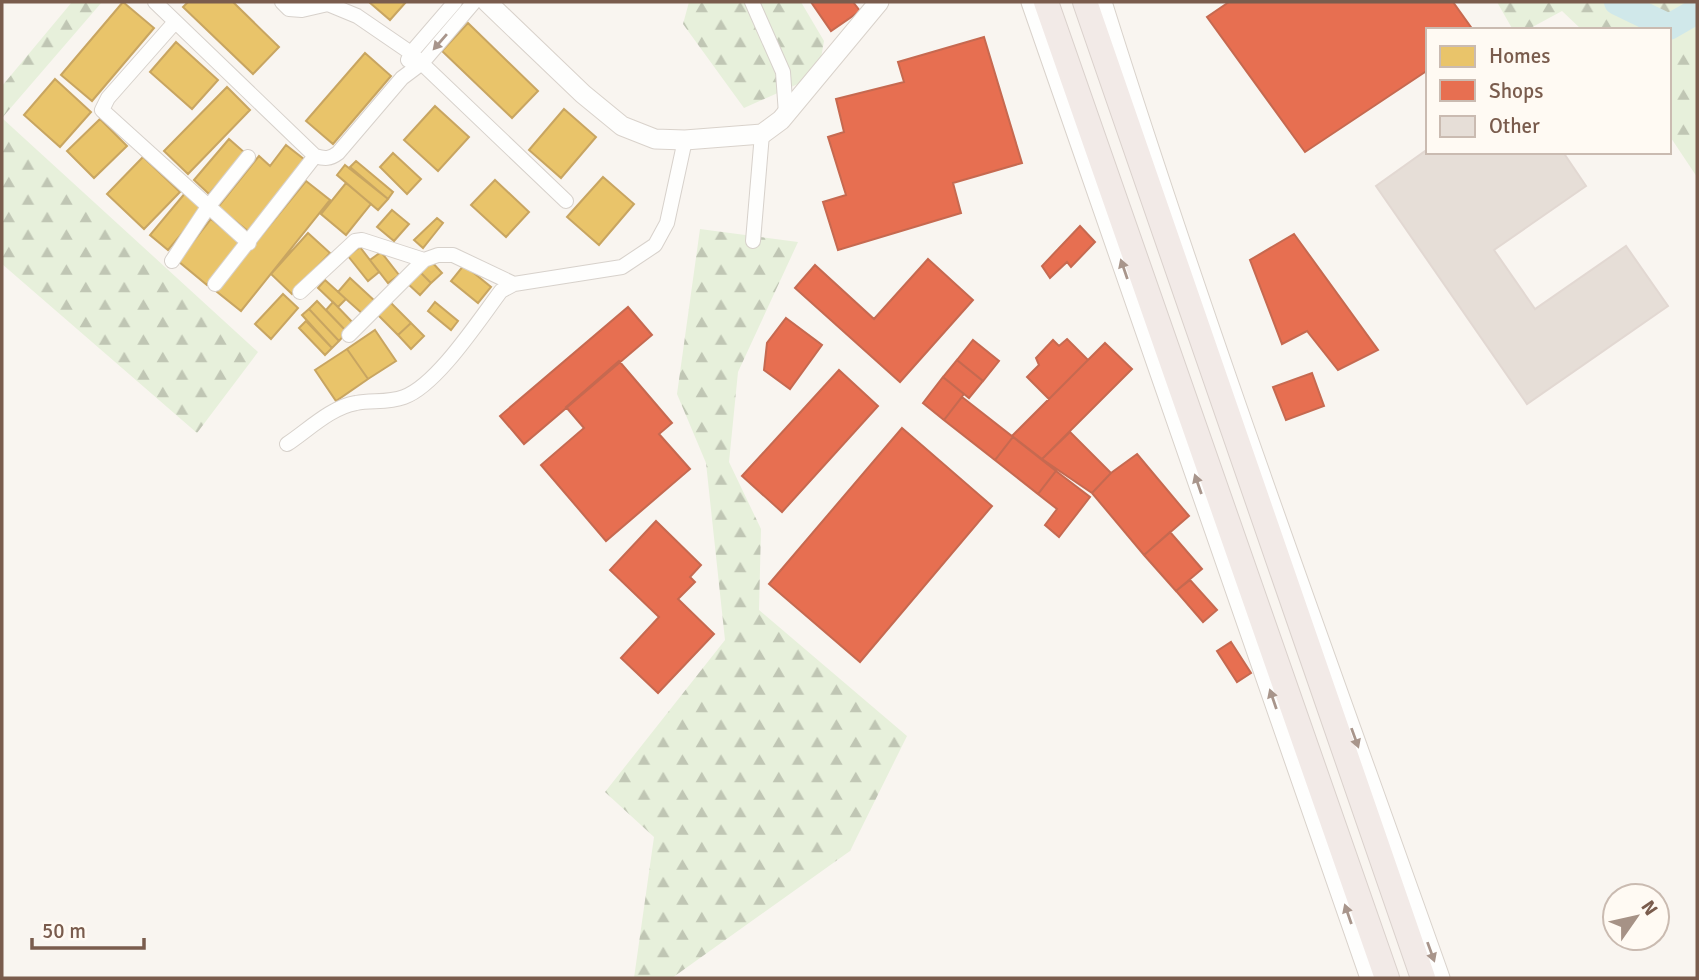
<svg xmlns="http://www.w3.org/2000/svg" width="1699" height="980" font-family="Signika,sans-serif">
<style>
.forest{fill:url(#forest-firs)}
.homes{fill:#e9c46a;stroke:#c8a561;stroke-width:2}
.shops{fill:#e76f51;stroke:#c66950;stroke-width:2}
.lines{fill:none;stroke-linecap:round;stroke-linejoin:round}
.river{stroke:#d0e8ea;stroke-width:26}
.building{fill:#e6ded7;stroke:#e2d8d2;stroke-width:2}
.street-casing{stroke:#d7d1cb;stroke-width:16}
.secondary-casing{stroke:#d9d2cb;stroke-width:21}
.highway-casing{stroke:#dad1cc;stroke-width:26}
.street{stroke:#fefefd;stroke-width:14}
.secondary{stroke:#fefefd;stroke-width:19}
.highway{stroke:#f2eae7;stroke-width:24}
.oneway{fill:#a8958b}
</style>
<defs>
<pattern id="forest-firs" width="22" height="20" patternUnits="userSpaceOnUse" patternTransform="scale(1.75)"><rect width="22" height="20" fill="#e7f0db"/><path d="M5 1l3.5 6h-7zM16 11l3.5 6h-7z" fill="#c0c6b4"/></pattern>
</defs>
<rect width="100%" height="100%" fill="#f9f5f0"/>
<path class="forest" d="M72 2H102L2 118V86Z
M689 2H801L824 41 818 75 744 108 683 24Z
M1497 2H1697V177L1669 135V30H1582L1562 11 1527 30H1513Z
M2 118 258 352 197 433 2 264Z
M700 229 798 242 738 372 729 462 761 529 759 610 907 736 850 851 672 978H634L654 837 605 792 725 640 706 463 677 394Z"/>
<path class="homes" d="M123 2 154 28 92 101 61 75Z
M188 2H233L279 47 253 74 183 7Z
M369 2H406L390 20Z
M468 23 538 91 512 118 442 51Z
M176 42 218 80 192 109 150 72Z
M365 53 391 76 333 144 306 121Z
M55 79 91 112 60 147 24 115Z
M227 87 250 110 188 174 164 151Z
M435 106 469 137 438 171 404 140Z
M564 109 596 137 561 178 529 150Z
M100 119 127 146 94 178 67 151Z
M229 139 245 153 209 194 194 180Z
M286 145 305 160 248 231 218 207 259 156 270 166Z
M393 153 421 179 407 194 380 167Z
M143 157 180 192 144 229 107 194Z
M356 161 393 192 388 199 350 167Z
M345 165 388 199 378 210 337 175Z
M603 177 634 204 599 245 567 217Z
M495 180 529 212 506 237 471 205Z
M306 181 330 200 241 311 216 291Z
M346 183 371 204 346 235 321 214Z
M186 192 204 207 168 250 150 235Z
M392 210 409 224 394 241 377 227Z
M437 218 443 223 423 248 414 240Z
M211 219 241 243 207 285 178 261Z
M308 233 330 253 292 294 271 274Z
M360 247 379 272 368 281 348 256Z
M381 252 399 275 388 283 370 260Z
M430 260 442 273 431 283 419 271Z
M464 265 491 287 478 303 451 281Z
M419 271 431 283 420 295 407 283Z
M350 278 376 302 364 315 338 292Z
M325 280 346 299 338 307 318 288Z
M283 294 298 308 271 339 255 324Z
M317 301 347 332 339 341 309 309Z
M333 302 355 325 347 332 326 310Z
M435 302 458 321 451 330 428 311Z
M391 303 411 323 398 335 378 315Z
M309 309 339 341 332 348 302 315Z
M306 321 332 348 325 355 299 328Z
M411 323 424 336 411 349 398 335Z
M375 330 396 361 368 379 347 349Z
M347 349 368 379 336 401 315 370Z"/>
<path class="shops" d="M811 2H853L860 11 831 31Z
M1229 2H1453L1473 30H1428V70L1305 152 1207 17Z
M984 37 1022 163 953 183 961 213 838 250 823 202 846 195 828 137 844 132 836 99 904 82 898 62Z
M1080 226 1095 242 1071 267 1067 262 1050 278 1042 266Z
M1294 234 1378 350 1338 370 1307 331 1282 344 1250 260Z
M928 259 973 300 900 382 795 288 815 265 874 319Z
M628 307 652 335 524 444 500 416Z
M786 318 822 345 790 389 764 370 767 343Z
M1067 339 1088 360 1049 399 1027 377 1039 365 1036 358 1053 340 1059 346Z
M973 340 999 361 983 381 957 360Z
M1105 343 1132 369 1042 459 1012 436Z
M957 360 983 381 969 398 943 377Z
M619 361 672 423 659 434 690 469 606 541 541 465 584 428 566 407Z
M839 370 878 406 782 512 742 476Z
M1312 373 1324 406 1286 420 1273 387Z
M943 377 964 394 944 420 923 403Z
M962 397 1013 437 995 460 944 420Z
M902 428 992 506 860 662 769 584Z
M1070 432 1111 473 1092 493 1042 459Z
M1013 437 1056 471 1038 494 995 460Z
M1137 454 1189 516 1144 555 1092 493 1111 473Z
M1056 471 1090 497 1059 537 1045 525 1057 509 1038 494Z
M656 521 701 565 690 577 695 582 678 599 714 634 658 693 621 658 659 617 610 570Z
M1170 532 1202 569 1176 591 1144 555Z
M1190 580 1217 610 1203 622 1176 591Z
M1231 642 1251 673 1237 682 1217 651Z"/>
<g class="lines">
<path class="river" d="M1617 2 1669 27 1697 11"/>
</g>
<path class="building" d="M1428 149V152H1563L1586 186 1494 250 1535 309 1626 246 1668 306 1527 404 1376 186Z"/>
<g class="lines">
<g class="street-casing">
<path id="street" d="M155 2 315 156C325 159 330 159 338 153L402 78 422 63 474 2
M282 2 289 9 302 10 328 4 357 16 411 53 566 201
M752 2 783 72 786 114
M175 22 108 98 102 110 249 243
M408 60 411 53 455 2
M753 241 762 134
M172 261 208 207 248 157
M215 284 315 156
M300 292 355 241 362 240 424 260
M349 335 424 260 438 255H453L514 284
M287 444C307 431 331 407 356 403 372 400 388 403 404 397 437 385 479 320 501 291L514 284 622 267 655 245 667 223 685 140"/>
</g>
<g class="secondary-casing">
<path id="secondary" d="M487 2 583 94 622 126 655 139 685 140 762 134 781 120 879 2
M1031 2 1370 978
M1102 2C1205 330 1325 654 1440 978"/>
</g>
<g class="highway-casing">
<path id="highway" d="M1046 2 1387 978
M1085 2 1423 978"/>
</g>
<use href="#street" class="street"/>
<use href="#secondary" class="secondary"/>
<use href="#highway" class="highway"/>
</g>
<defs><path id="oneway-solid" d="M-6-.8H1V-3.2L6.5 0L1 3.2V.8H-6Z" transform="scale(1.75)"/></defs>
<g class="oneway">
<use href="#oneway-solid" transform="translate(440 42) rotate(131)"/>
<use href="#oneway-solid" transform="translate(1124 269) rotate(-109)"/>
<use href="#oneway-solid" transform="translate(1198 484) rotate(-109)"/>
<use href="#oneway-solid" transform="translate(1273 699) rotate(-109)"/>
<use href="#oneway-solid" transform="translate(1355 738) rotate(70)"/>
<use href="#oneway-solid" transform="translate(1348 914) rotate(-109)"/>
<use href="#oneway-solid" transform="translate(1431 952) rotate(70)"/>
</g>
<rect width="1699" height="980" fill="none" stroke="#7a5c4d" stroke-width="7"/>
<rect x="1426" y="28" width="245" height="126" fill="#fffaf3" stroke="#cabbb1" stroke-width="2"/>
<rect x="1440" y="46" width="35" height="21" fill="#e9c46a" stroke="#cabbb1" stroke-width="2"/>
<text x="1489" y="63" font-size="21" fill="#7a5c4d">Homes</text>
<rect x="1440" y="80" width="35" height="21" fill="#e76f51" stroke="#cabbb1" stroke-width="2"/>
<text x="1489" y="98" font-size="21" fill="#7a5c4d">Shops</text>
<rect x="1440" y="116" width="35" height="21" fill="#e6ded7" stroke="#cabbb1" stroke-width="2"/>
<text x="1489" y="133" font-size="21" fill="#7a5c4d">Other</text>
<g transform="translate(1636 917) rotate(56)"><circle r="33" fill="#fffaf3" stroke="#cabbb1" stroke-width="2"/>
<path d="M0-5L12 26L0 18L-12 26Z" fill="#a69286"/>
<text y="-10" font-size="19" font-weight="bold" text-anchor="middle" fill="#7a5c4d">N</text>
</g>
<path d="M32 938v10h112v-10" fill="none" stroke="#7a5c4d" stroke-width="3.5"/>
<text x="42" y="938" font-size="21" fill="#7a5c4d" stroke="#fffaf3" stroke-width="5" paint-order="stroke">50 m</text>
</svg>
